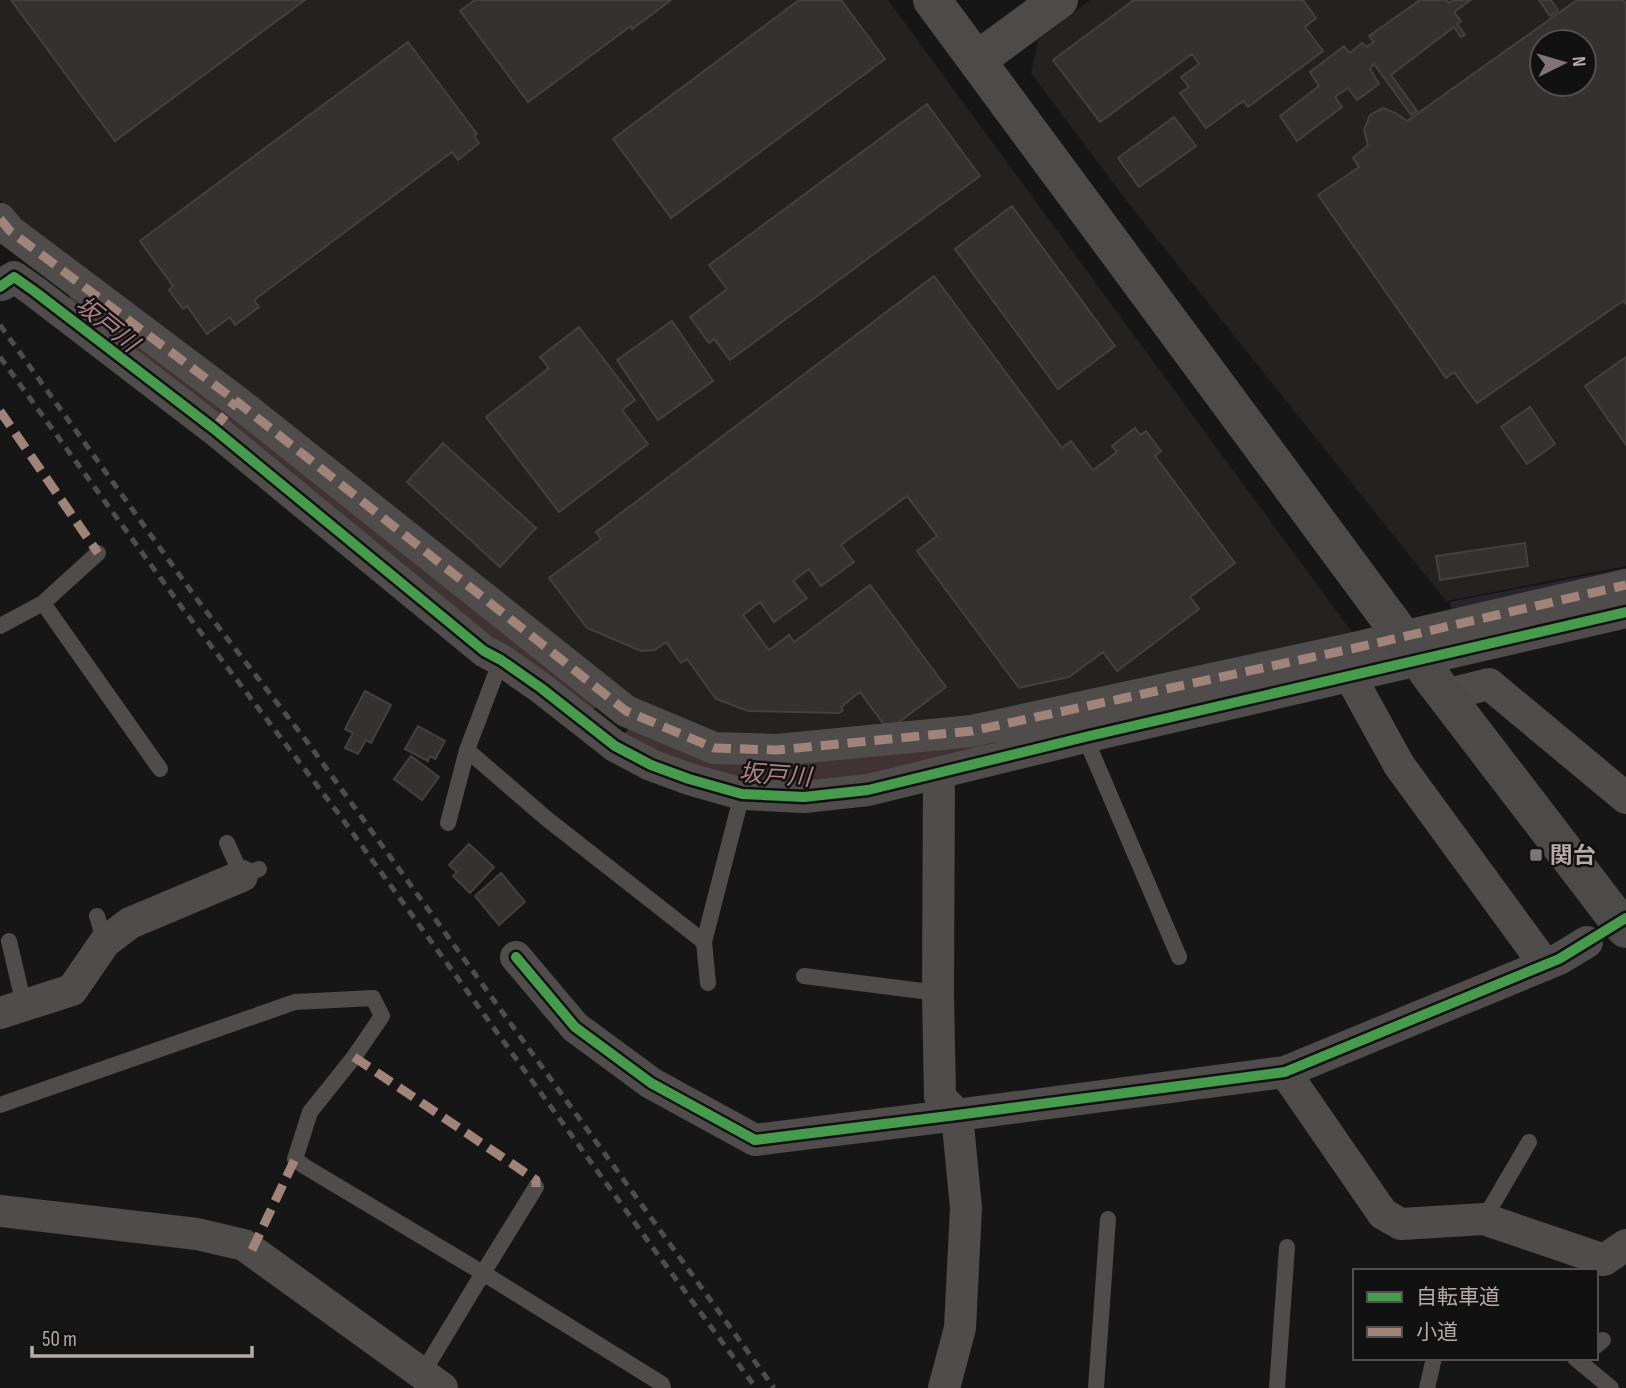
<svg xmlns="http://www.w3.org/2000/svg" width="1626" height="1388" font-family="'Sofia Sans Condensed','Noto Sans JP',sans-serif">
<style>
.built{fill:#232221;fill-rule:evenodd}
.green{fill:#27242c}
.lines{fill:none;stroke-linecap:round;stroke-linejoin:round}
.river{stroke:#413335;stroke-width:52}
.building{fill:#343131;stroke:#43403f;stroke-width:2;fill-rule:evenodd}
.lane{stroke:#4f4c4b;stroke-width:16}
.street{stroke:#4f4c4b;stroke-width:32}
.secondary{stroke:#4d4a4a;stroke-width:38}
.rail{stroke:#504c4c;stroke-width:5;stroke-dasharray:9 7;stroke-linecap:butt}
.secondary-bridge{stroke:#4d4a4a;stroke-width:38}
.quiet{stroke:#a18479;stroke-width:9;stroke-dasharray:18 9;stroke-linecap:butt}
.cycleway-casing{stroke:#121111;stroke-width:15}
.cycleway{stroke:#469c4c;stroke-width:10}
.poi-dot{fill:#7e7676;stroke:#121111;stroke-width:2.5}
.labels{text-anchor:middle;stroke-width:5;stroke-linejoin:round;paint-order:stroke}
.poi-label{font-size:23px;font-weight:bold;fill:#b6aaa9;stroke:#121111;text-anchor:start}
.water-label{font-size:24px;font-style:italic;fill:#af8287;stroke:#121111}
</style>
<rect width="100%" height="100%" fill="#171616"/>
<path class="built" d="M0 0H888L1354 635 966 725 722 739 633 699 11 215 0 200Z
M1090 0H1626V566L1446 601 1129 204 1031 73 1038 40ZM1542 42H1584V84H1542Z"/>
<path class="green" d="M1626 568V590L1453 614 1450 602Z"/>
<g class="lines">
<path class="river" d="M92 310 202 397 305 485 572 695
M647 747C706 772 770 783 835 778 848 777 860 774 872 772 902 766 932 760 962 753"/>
</g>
<path class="building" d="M11 0H305L115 141Z
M475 0H671L632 29 631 26 528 102 460 11Z
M799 0H841L885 59 671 218 613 139Z
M1134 0H1303L1316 18 1305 27 1323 51 1248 107 1243 101 1206 128 1180 93 1189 87 1181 77 1199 64 1192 54 1100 122 1053 60Z
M1420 0H1446L1449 3 1453 0H1471L1454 12 1461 21 1457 24 1465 35 1461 37 1454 27 1391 75 1417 111 1411 115 1374 64 1370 69 1379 84 1357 100 1348 88 1335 97 1342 107 1297 141 1280 116 1319 86 1310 72 1344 46 1350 53 1362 43 1366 47 1374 42 1369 36Z
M1539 0H1551L1558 10 1550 16Z
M1577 0H1623L1626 4V304L1623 301 1477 403 1454 372 1446 378 1318 195 1359 167 1353 158 1368 145 1364 130 1370 115 1383 108 1395 113 1407 121ZM1542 42H1584V84H1542Z
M408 42 477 134 474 136 479 143 458 160 452 152 254 300 259 307 235 325 230 317 207 334 187 306 183 309 169 290 173 286 140 241Z
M927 104 980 176 730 360 714 339 709 343 690 317 727 289 709 265Z
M1174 117 1196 146 1139 187 1118 158Z
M1012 206 1115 346 1058 389 955 249Z
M934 276 1062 448 1071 441 1093 470 1117 452 1112 446 1135 428 1140 435 1146 431 1161 451 1155 456 1235 563 1190 597 1199 609 1117 671 1103 652 1069 677 1019 688 917 551 937 536 907 496 841 545 854 562 821 586 809 569 793 581 807 598 774 622 760 602 743 615 769 650 789 635 794 642 870 585 946 687 888 730 860 692 841 707 843 710 839 713 748 711 716 699 687 659 681 663 666 642 655 650 641 651 587 628 549 578 601 539 596 532Z
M672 321 713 381 658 420 617 360Z
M579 327 635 400 622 410 648 444 559 512 486 417 549 368 540 357Z
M1626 357V445L1585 386Z
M1530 407 1555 444 1527 464 1501 427Z
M443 443 536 528 500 567 407 482Z
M1525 543 1528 566 1440 580 1436 556Z
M365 691 391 705 371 743 366 740 358 754 345 748 353 733 345 729Z
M418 726 445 741 435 759 430 756 428 761 405 749Z
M411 756 439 777 422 800 394 779Z
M469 844 494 867 470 893 453 876 457 872 449 865Z
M501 873 525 902 499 925 475 896Z"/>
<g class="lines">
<path class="lane" d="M43 603 160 769
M0 626 43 603 98 553
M1085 737 1179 957
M467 750 547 819 704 942
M448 823 467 750 501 660
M227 843 242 876 259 869
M97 916 105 942
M9 941 24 1005
M804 976 938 993
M708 983 704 942 742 794
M0 1105 295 1002 373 998 382 1016 354 1057 310 1112 295 1159 304 1166 483 1273 422 1374
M536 1187 483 1273 662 1384 663 1388
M1484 1219 1529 1142
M1596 1346 1603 1340
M1575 1358 1611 1388
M1096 1388 1108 1219
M1277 1388 1287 1247
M1427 1388 1434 1358"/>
<path class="street" d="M0 219 10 231 236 401 626 711 714 748 777 750 972 731 1355 648 1626 585
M2 285 14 277 34 291 214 429 484 651 501 660 541 688 615 746 651 765 689 779 742 794 804 797 868 790 1085 737 1626 612
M1350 676 1399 765 1545 965
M1445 695 1489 684 1626 798
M939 773 938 993 940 1097 957 1115 966 1208 960 1328 944 1388
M516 957 575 1027 651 1083 755 1140 957 1115 1285 1072 1559 959 1587 942
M0 1013 72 990 105 942 130 923 242 876
M1285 1072 1383 1214 1401 1224 1484 1219 1604 1260 1626 1245
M0 1211 197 1234 244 1245 442 1388"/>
<path class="secondary" d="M932 0 1390 620
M977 60 1059 0
M1435 682 1619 922 1626 929"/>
<path class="rail" d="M0 325 196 598 308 743 774 1388
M0 357 183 609 341 817 656 1252 756 1388"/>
<path class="secondary-bridge" d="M1390 620 1435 682"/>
<path class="quiet" d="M0 219 10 231 236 401 626 711 714 748 777 750 972 731 1355 648 1626 585
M0 411 98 553
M214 429 236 401
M354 1057 536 1180V1187
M252 1250 295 1159"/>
<g class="cycleway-casing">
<path id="cycleway" d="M0 287 14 277 34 291 214 429 484 651 501 660 541 688 615 746 651 765 689 779 742 794 804 797 868 790 1085 737 1626 612
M516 957 575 1027 651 1083 755 1140 957 1115 1285 1072 1559 959 1626 918"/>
</g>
<use href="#cycleway" class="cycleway"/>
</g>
<rect class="poi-dot" x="1529" y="848" width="14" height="14" rx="3.5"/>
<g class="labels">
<g class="poi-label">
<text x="1550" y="863">関台</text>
</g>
<g class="water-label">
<text transform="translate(107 324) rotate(39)" y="8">坂戸川</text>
<text transform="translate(775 775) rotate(4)" y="8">坂戸川</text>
</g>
</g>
<rect x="1353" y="1269" width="245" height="91" fill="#121111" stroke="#544e4e" stroke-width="2"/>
<rect x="1367" y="1292" width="35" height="10" fill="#469c4c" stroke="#544e4e" stroke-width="2"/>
<text x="1416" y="1304" font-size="21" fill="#b6aaa9">自転車道</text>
<rect x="1367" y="1327" width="35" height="10" fill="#a18479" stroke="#544e4e" stroke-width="2"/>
<text x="1416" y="1339" font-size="21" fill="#b6aaa9">小道</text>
<g transform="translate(1563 63) rotate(85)"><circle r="33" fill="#121111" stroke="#544e4e" stroke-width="2"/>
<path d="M0-5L12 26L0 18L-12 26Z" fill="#7e7676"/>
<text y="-10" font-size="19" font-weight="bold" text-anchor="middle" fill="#b6aaa9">N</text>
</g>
<path d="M32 1346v10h220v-10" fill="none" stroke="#b6aaa9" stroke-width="3.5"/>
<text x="42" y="1346" font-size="21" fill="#b6aaa9" stroke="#121111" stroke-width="5" paint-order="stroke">50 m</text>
</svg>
